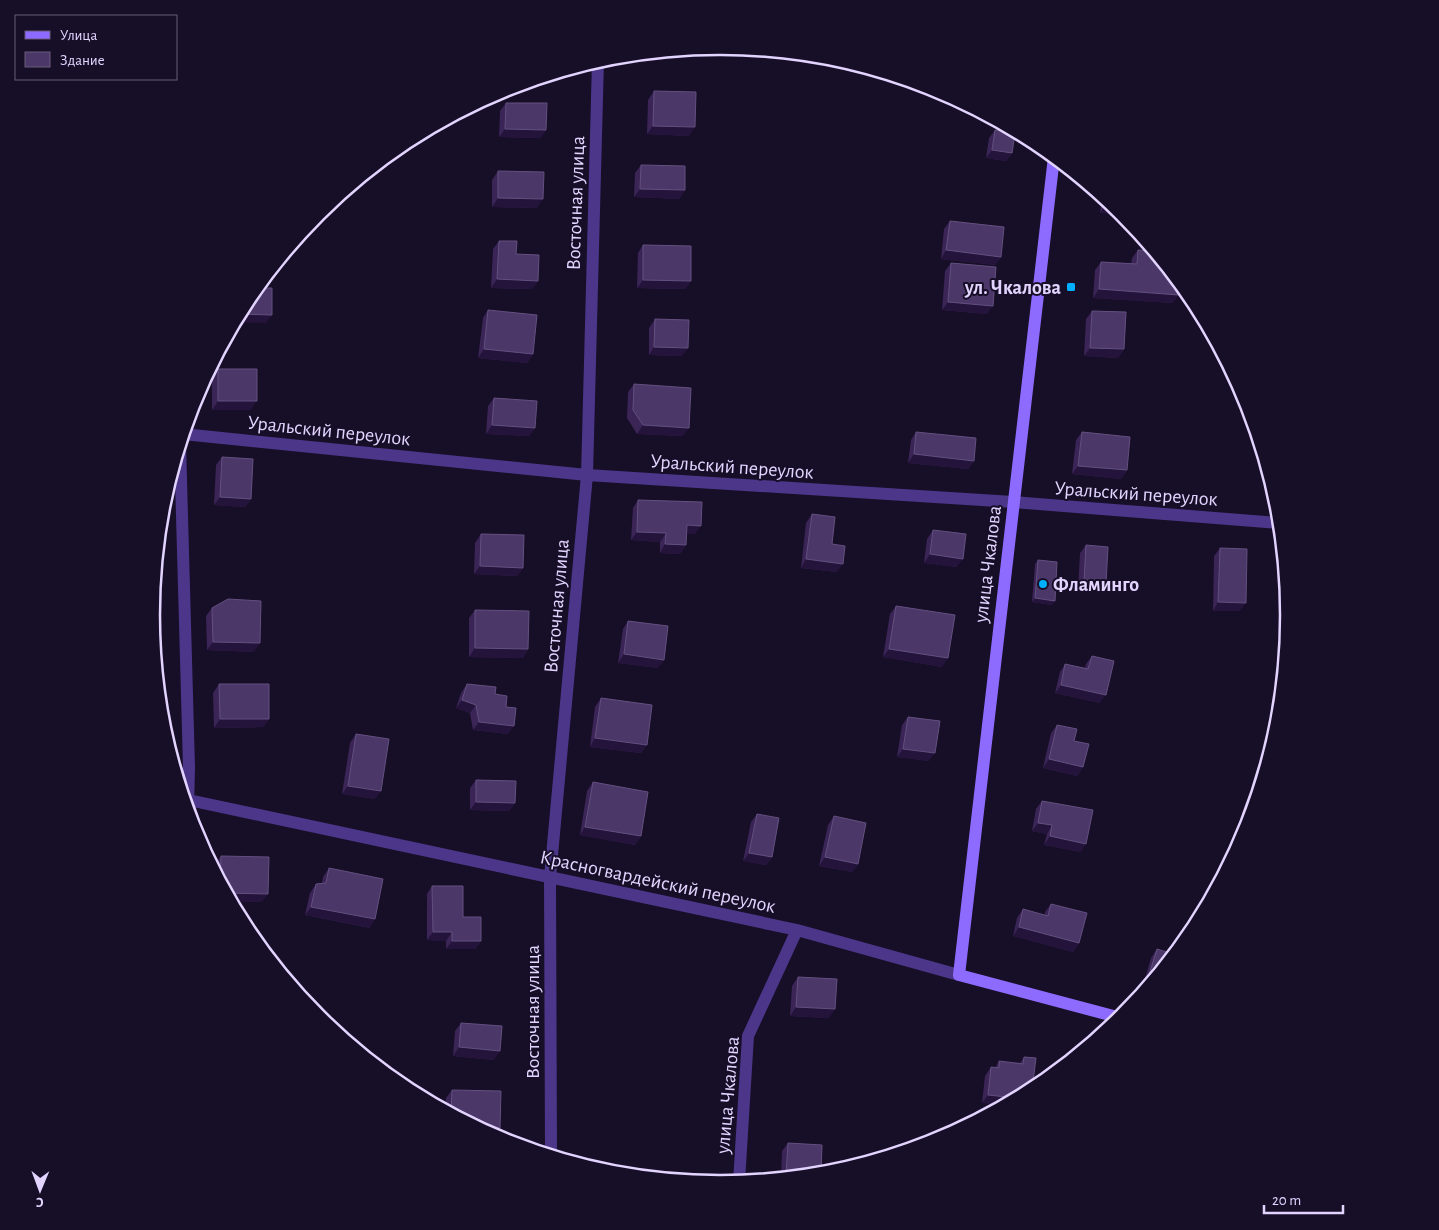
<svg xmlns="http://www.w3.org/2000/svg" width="1439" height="1230" font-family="'Alegreya Sans',sans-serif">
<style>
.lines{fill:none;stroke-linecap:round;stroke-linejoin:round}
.street{stroke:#4b3689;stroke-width:12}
.secondary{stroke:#8e6bff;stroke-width:12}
.wall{fill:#3a2556}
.shaded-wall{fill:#24143b}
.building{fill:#4c3868;stroke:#635080}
.poi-dot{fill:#00afff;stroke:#170e27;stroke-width:2}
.labels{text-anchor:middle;stroke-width:4;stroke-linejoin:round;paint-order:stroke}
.street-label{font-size:20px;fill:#e2d4ff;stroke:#170e27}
.poi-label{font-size:20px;font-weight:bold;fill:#e2d4ff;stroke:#170e27;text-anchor:end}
.rim{fill:none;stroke:#e2d4ff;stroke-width:2.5}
</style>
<rect width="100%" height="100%" fill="#170e27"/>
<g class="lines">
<path class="street" d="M183 434 587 475 1013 502 1279 523
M180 444 189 767 188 811
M184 799 797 930 959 975
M551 1155 550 877 587 475 598 60
M739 1182 748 1036 797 930"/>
<path class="secondary" d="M1054 157 959 975 1121 1018"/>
</g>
<path class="wall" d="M654 91 689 136 647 134 648 100Z
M506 103 546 130 540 138 499 137 500 111Z
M995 130 1012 153 1006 161 986 158 989 138Z
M641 165 685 190 679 199 634 197 635 173Z
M498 171 537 208 492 207V180Z
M1102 197 1122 213H1100Z
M950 221 1001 257 995 265 941 259 944 229Z
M499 241 516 254 538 281 532 289 491 288 493 249Z
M643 245 691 281 685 289 637 288 638 253Z
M1138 250 1173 303 1093 298 1095 270 1101 262 1131 264 1132 258Z
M951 263 987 314 942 310 945 271Z
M488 310 533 354 527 363 478 358 483 318Z
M1092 311 1124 349 1118 358 1084 356 1086 319Z
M655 319 682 356 649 355V328Z
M218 369 251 410H212V377Z
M634 384 683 436 637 434 627 418 628 392Z
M494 398 535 428 529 436 486 434 488 406Z
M916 432 974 461 968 469 908 463 911 440Z
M1082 432 1127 470 1121 479 1072 474 1076 440Z
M222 457 251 499 245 507 214 505 216 465Z
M638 500 695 534H686V545L680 554 660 553V542L631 540 633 508Z
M812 514 837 572 801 568 806 523Z
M933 530 957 567 924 563 927 539Z
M481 534 523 568 517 576 474 574 475 543Z
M1086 545 1100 591 1078 589 1080 553Z
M1220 548 1240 611H1213L1214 556Z
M1038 560 1052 605 1032 602 1035 564Z
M896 606 942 667 883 657 890 614Z
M212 608 254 652 207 650 206 616Z
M475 610 528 649 523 658 469 657V618Z
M628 621 658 668 618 663 623 629Z
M1092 656 1100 703 1055 693 1060 672 1065 664 1085 668 1086 664Z
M219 684 269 719 263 727 214 728 213 693Z
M467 684 495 694 506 707 508 734 473 730 470 713 456 708 461 693Z
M601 698 647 745 641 753 590 747 595 707Z
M908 717 929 761 897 757 902 725Z
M1057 725 1074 741 1083 767 1077 776 1043 768 1051 733Z
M356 734 375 799 342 794 350 743Z
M476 780 515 803 509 811 470 810V788Z
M593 782 641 836 635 845 580 835 587 791Z
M1042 801 1081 852 1044 845 1047 834 1032 831 1036 809Z
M757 814 772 857 766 865 743 861 751 822Z
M834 816 858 864 852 872 819 866 828 825Z
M221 856 262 902 231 901 215 872V864Z
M329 868 370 928 305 915 310 893 316 884H322L323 877Z
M432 886 463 917 481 941 475 949H446V941L427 940V894Z
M1051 904 1079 943 1073 952 1013 936 1017 918 1023 909 1045 915V912Z
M1157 949 1173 954 1146 987 1143 986 1151 958Z
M798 977 829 1018 790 1016 792 986Z
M461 1023 494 1060 453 1056 455 1031Z
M1024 1057 1036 1058 982 1103 985 1076 991 1067 995 1068 999 1061 1020 1063Z
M452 1090 494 1136 445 1110 446 1098Z
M788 1143 821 1174 781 1178 782 1151Z"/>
<path class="shaded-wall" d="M653 126 695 127 689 136 647 134Z
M505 129 546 130 540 138 499 137Z
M992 150 1012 153 1006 161 986 158Z
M640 189 685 190 679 199 634 197Z
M498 198 543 199 537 208 492 207Z
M1106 204 1112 205 1123 215 1100 213Z
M946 250 1001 257 995 265 941 259Z
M497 279 538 281 532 289 491 288Z
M643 280 691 281 685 289 637 288Z
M1099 289 1179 295 1173 303 1093 298Z
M948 302 993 306 987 314 942 310Z
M239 314 272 315 266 323 234 322Z
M654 347 688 348 682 356 649 355Z
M1090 348 1124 349 1118 358 1084 356Z
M484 349 533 354 527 363 478 358Z
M218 401H257L251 410H212Z
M492 425 535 428 529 436 486 434Z
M643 425 689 428 683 436 637 434Z
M914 454 974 461 968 469 908 463Z
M1078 466 1127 470 1121 479 1072 474Z
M220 497 251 499 245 507 214 505Z
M687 525 701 526 695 534H681Z
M637 532 666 533 660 542 631 540Z
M665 544 686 545 680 554 660 553Z
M930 554 963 559 957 567 924 563Z
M806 559 843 564 837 572 801 568Z
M480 566 523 568 517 576 474 574Z
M1084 581 1106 583 1100 591 1078 589Z
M1035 598 1055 601 1052 605 1032 602Z
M1218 602 1246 603 1240 611H1213Z
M213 642 260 643 254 652 207 650Z
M475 648 528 649 523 658 469 657Z
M889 649 948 658 942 667 883 657Z
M624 654 664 660 658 668 618 663Z
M1061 685 1106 695 1100 703 1055 693Z
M462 700 476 705 470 713 456 708Z
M220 719H269L263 727 214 728Z
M479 722 514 726 508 734 473 730Z
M595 738 647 745 641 753 590 747Z
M903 749 935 753 929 761 897 757Z
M1049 759 1083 767 1077 776 1043 768Z
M348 786 381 791 375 799 342 794Z
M476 802 515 803 509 811 470 810Z
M1038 823 1052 825 1047 834 1032 831Z
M585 827 641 836 635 845 580 835Z
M1050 836 1086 844 1081 852 1044 845Z
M749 853 772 857 766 865 743 861Z
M825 857 858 864 852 872 819 866Z
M226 893 268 894 262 902 231 901Z
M311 907 375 919 370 928 305 915Z
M1019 927 1079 943 1073 952 1013 936Z
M433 932H452L446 941 427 940Z
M452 941H481L475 949H446Z
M1148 978 1153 979 1146 987 1143 986Z
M796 1007 835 1009 829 1018 790 1016Z
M459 1047 500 1051 494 1060 453 1056Z
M988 1095 1016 1098 1002 1106 982 1103Z
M478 1128H500L494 1136Z"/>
<path class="building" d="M654 91 696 92 695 127 653 126Z
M506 103H547L546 130 505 129Z
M995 130 1015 133 1012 153 992 150Z
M641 165 685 166V190L640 189Z
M498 171 544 172 543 199 498 198Z
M1107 201 1112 205 1106 204Z
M950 221 1004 227 1001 257 946 250Z
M499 241H517L516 254 539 255 538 281 497 279Z
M643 245 691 246V281L643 280Z
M1138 250 1153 251 1180 283 1179 295 1099 289 1101 262 1137 264Z
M951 263 996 267 993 306 948 302Z
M256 288H272V315L239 314 247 299Z
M488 310 537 315 533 354 484 349Z
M1092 311 1126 312 1124 349 1090 348Z
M655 319 689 320 688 348 654 347Z
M218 369H257V401H218Z
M634 384 691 388 689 428 643 425 633 410Z
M494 398 537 401 535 428 492 425Z
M916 432 976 438 974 461 914 454Z
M1082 432 1130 437 1127 470 1078 466Z
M222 457 253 459 251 499 220 497Z
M638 500 702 502 701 526 687 525 686 545 665 544 666 533 637 532Z
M812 514 835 517 832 544 845 546 843 564 806 559Z
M933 530 966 534 963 559 930 554Z
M481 534 524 535 523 568 480 566Z
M1086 545 1108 547 1106 583 1084 581Z
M1220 548 1247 549 1246 603 1218 602Z
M1038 560 1057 562 1055 601 1035 598Z
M228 599 261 601 260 643 213 642 212 608Z
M896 606 955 615 948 658 889 649Z
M475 610 529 611 528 649 475 648Z
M628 621 668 626 664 660 624 654Z
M1092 656 1114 661 1106 695 1061 685 1065 664 1088 669Z
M219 684H269V719H220Z
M467 684 496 687 495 694 507 696 506 707 516 708 514 726 479 722 476 705 462 700Z
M601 698 652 705 647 745 595 738Z
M908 717 940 721 935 753 903 749Z
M1057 725 1077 729 1074 741 1089 744 1083 767 1049 759Z
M356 734 389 739 381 791 348 786Z
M476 780 516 781 515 803 476 802Z
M593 782 648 792 641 836 585 827Z
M1042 801 1093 810 1086 844 1050 836 1052 825 1038 823Z
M757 814 779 818 772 857 749 853Z
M834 816 866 823 858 864 825 857Z
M221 856 269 857 268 894 226 893 220 882Z
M329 868 383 879 375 919 311 907 316 884 326 883Z
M432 886H463V917H481V941H452V932H433Z
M1051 904 1087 913 1079 943 1019 927 1023 909 1048 916Z
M1157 949 1173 954 1153 979 1148 978Z
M798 977 837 979 835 1009 796 1007Z
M461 1023 502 1026 500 1051 459 1047Z
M1024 1057 1036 1058 1032 1090 1016 1098 988 1095 991 1067 999 1068V1061L1023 1064Z
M452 1090 501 1091 500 1128H478L451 1113Z
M788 1143 822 1145 821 1174 793 1176H786Z"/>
<g class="poi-dot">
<rect x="1066" y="282" width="10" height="10" rx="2.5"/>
<circle cx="1043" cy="584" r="5"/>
</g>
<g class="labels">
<g class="street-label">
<text transform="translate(575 203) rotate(-88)" y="7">Восточная улица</text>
<text transform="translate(329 430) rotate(6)" y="7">Уральский переулок</text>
<text transform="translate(732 466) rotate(4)" y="7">Уральский переулок</text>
<text transform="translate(1136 493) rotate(4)" y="7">Уральский переулок</text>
<text transform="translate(987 564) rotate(-83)" y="7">улица Чкалова</text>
<text transform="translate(556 606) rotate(-85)" y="7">Восточная улица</text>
<text transform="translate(658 881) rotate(12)" y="7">Красногвардейский переулок</text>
<text transform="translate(532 1012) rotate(-90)" y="7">Восточная улица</text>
<text transform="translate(727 1095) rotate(-85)" y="7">улица Чкалова</text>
</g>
<g class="poi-label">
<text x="1061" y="294">ул. Чкалова</text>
<text x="1053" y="591" text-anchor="start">Фламинго</text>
</g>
</g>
<path d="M0 0H1439V1230H0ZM160 615a560 560 0 1 1 1120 0a560 560 0 1 1-1120 0Z" fill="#170e27" fill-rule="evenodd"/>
<path class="rim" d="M160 615a560 560 0 1 1 1120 0a560 560 0 1 1-1120 0Z"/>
<rect x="15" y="15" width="162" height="65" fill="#170e27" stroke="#685d7d"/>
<rect x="25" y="31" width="25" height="8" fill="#8e6bff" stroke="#685d7d"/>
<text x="60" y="40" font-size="15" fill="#e2d4ff">Улица</text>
<rect x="25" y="52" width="25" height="15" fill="#4c3868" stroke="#685d7d"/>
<text x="60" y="65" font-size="15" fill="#e2d4ff">Здание</text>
<g transform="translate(40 1190) rotate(181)" stroke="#170e27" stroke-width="4" paint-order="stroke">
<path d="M0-4L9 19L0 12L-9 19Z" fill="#e2d4ff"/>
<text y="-8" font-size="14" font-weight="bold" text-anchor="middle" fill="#e2d4ff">С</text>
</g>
<path d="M1264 1205v8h79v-8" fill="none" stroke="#e2d4ff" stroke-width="2.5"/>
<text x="1272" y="1205" font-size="15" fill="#e2d4ff" stroke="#170e27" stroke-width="4" paint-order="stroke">20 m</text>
</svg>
